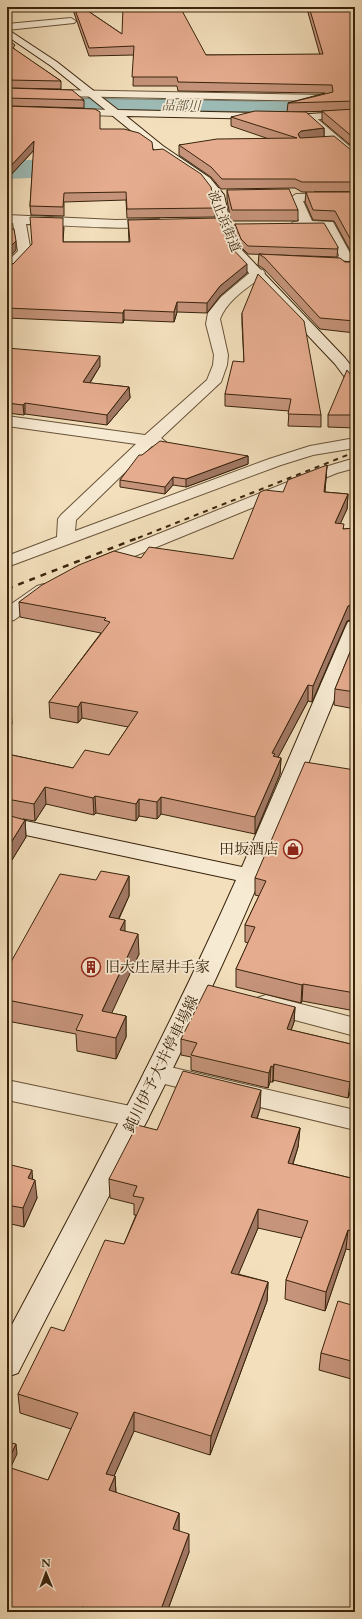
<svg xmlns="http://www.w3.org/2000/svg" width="362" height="1619" font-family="Cardo,'Noto Serif JP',serif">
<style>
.water{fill:#9dbcb7;stroke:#757f73}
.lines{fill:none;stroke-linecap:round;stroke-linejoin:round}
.river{fill:#9dbcb7;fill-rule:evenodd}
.street-casing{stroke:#685338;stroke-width:2}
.secondary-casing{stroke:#39240c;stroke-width:2}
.street{fill:#f7ead3;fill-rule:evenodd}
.secondary{fill:#f7ead3;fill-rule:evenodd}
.rail-far1{stroke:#39240c;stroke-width:2;stroke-dasharray:5 5;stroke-linecap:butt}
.rail{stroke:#39240c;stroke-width:2.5;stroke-dasharray:6 6;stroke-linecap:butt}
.wall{fill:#c6947b;stroke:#39240c}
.shaded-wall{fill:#a17864;stroke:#39240c}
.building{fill:#e6ac8f;stroke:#39240c}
.labels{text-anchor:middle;stroke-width:3.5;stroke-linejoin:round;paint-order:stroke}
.far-water-label{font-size:13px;font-style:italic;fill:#57523f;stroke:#f7ead3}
.far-street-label{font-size:13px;fill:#39240c;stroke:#f7ead3}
.poi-label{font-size:15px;fill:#39240c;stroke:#f7ead3;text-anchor:end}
.street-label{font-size:15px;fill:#39240c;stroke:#f7ead3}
</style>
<rect width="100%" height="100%" fill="#f3dfbc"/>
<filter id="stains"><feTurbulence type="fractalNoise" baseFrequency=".005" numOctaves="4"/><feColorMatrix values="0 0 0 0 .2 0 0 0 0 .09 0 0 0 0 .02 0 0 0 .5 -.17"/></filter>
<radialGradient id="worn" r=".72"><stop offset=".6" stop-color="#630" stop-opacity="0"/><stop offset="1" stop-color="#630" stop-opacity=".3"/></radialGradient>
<path class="water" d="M7 97 254 101 355 99 346 111 262 112 7 108Z"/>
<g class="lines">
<path class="river" d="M115 156 346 157 355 159V177L346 175 115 174 7 179V161Z"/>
<g class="street-casing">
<path id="street" d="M71 18 76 21 74 23 7 30V24Z
M7 89 325 95 330 98 325 101 7 95Z
M70 109 116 110 121 113 116 116 66 114 65 112 66 110Z
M309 114 313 115 355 151V160L351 159 305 119 304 117 305 115Z
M355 193V201H303L312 221 333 222 351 255 348 266 343 267 336 263 339 255 325 229 293 228 291 225 293 222 299 221 290 198 296 194Z
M7 215 116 220 159 219 165 223C159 233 44 224 26 224L31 252 12 272 7 273V262L18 251 13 223H7Z
M258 269 263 270 265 273 263 276C247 288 227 300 220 319L228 355 227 365 221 382 161 438 166 442 164 445 152 446 76 520 75 531 269 459 310 446 355 438V448L313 455 281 465 7 567V556L57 537 58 519 61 515 136 444 7 426V416L145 435 207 380 213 365 214 355 206 324 208 313 221 297 253 270Z
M355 458V468L337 473 103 569 97 570 91 569 88 565 91 561 325 467Z
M44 584 51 586 53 590 51 594 14 620 7 622V607L37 586Z
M266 995 355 1018V1036L257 1010 253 1004 257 998Z
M157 1064 355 1110V1130L148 1080 144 1073 148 1066Z
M7 1080 135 1107 145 1110 149 1117 145 1124 135 1127 7 1100Z"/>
</g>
<g class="secondary-casing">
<path id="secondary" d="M7 29 57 62 118 110 309 114 355 111V117L309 120 126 116 163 146 210 178 224 195 231 227 240 248 345 358 355 371V385L350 384 335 364 229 252 219 227 212 195 202 182 155 150 51 66 7 36Z
M355 620V649C308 763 263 878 211 989 150 1119 83 1246 18 1373L7 1377V1334C87 1184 167 1035 236 880L7 831V817L242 867 346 626 348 622Z"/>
</g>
<use href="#street" class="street"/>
<use href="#secondary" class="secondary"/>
<path class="rail-far1" d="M138 538 355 452"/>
<path class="rail" d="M7 589 140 537"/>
</g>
<path class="wall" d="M72 7H82L122 34 206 55H320L307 9H252L251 7H355V149L322 121V111H336L292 112 324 128V136L351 150 355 151V192H314H355V333L320 329 264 269 258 265 259 254 354 262 352 261V254L334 221 313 220 305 202 306 192H302L295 188 221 189 211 177 179 155V145L269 139 231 126V117L287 112 288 103 325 93 178 91 177 86H133L134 55 89 56Z
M7 39 15 50 61 81V89L7 88Z
M7 88 84 100V108L7 106Z
M7 106 100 129 153 150 215 208V217L127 218 126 200 64 202V216L31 215 30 206 34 150 7 179Z
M227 190 298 210V221H231L227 200Z
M128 220 228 244 247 273 220 296 207 313 177 312 174 322 124 320 123 323 7 318V265L13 264 64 227 63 242H129Z
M235 224 338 247 337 257 248 254 241 247 235 232Z
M242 313 321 415V427L288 426 289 411 225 406V394L244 362 242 324Z
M7 348 100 366 90 383 129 387 130 398 107 425 25 414 24 415 7 413Z
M355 352V369L353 366 354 354Z
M355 373V428L328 427V415L350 374Z
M142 455 248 456V464L186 487 173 485 165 494 120 487V480Z
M327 465 325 492 348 494 347 509 340 523 344 529 355 528V619L347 621 312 702 308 701 278 757 281 758 280 774 255 834 161 814 157 819 139 816 136 821 96 813 94 815 46 804 35 821 23 819 25 820 26 837 7 868V754L73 768 109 755 128 727 82 718 78 723 50 718 49 702 101 633 20 617 19 602 141 558 233 559 283 492Z
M355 640V709L334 705 335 689Z
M355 770V1011L302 1001 301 1003 236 987V969L248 943 245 942V925L259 896 255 895V878Z
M129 876V896L119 919 125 931 139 954 111 1013 126 1016V1037L116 1059 77 1051 76 1034 7 1021V969L96 880Z
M295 1007 294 1022 291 1030 355 1045V1079L348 1098 273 1080V1082H270L268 1088 191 1070V1057L181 1055V1039Z
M260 1109 257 1119 300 1128 298 1147 293 1164 355 1179V1251L346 1249 325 1311 285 1299 286 1280 302 1238 258 1228 238 1274 268 1282 267 1301 210 1455 134 1431 114 1476H115L116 1493 179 1513V1531L189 1552 167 1612H7L48 1480 71 1429 20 1413 18 1394 64 1331 124 1244 136 1215H134V1204L110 1198 109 1179 157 1130Z
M7 1164 33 1179 37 1198 24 1227 7 1223Z
M355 1306V1380L319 1370 321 1353Z"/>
<path class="shaded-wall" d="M324 128V138L301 141 298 134 301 131Z
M34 141 35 149 7 179V170Z
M16 241V250L7 260V250Z
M247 264V273L220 296 207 313V303L220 286Z
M177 302V312L174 322V312Z
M124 310V320L123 323V313Z
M100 356V366L84 392 83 382Z
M129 387 130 398 107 425V415Z
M25 403V414L24 415 23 405Z
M248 456V464L186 487V479Z
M327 465 326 479 323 506 324 492Z
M173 477V485L165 494V487Z
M348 494 347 509 334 538 335 523Z
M355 604V619L347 621 312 702 313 686 348 606Z
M308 685V701L274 765 272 753Z
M81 702 82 718 78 723V707Z
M11 708 12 724 7 728V711Z
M281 758 280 774 255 834V817Z
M45 787 46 804 35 821 34 804Z
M95 796 96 813 94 815 93 798Z
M161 797V814L157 819V802Z
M139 799V816L136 821V804Z
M25 820 26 837 7 868V849Z
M129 876V896L110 937 109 917Z
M125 920V940L120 930Z
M138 934 139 954 103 1032 102 1011Z
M303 984 302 1001 301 1003 302 985Z
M295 1007 294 1022 286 1045 287 1029Z
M126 1016V1037L116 1059V1038Z
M274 1064 273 1080V1082V1067Z
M271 1066 270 1082 268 1088 269 1073Z
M355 1067V1079L348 1098 350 1082Z
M261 1090 260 1109 251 1136V1117Z
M300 1128 298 1147 287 1182 288 1163Z
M32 1170 33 1184 35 1180 37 1198 24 1227 23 1208 28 1178Z
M258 1209V1228L231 1292V1273Z
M348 1230 346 1249 325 1311 326 1292Z
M268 1282 267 1301 210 1455 211 1436Z
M134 1412V1431L107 1492 106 1474Z
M16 1444 17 1454 7 1475V1463Z
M115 1476 116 1495 109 1490Z
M179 1513V1532L173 1529Z
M189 1534V1552L167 1612H160Z"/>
<path class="building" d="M74 7H82L122 34 123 7H180L206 55 323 54 309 7H355V101L288 103 333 92 332 85 178 82 177 77H132L134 46 89 48Z
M7 39 15 45 13 48 61 81 7 80Z
M7 88 72 90 84 100 7 98Z
M7 106 95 109 100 112V129H124L139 133 152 142 153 150 163 149 201 174 211 187 215 208 127 209 126 192 64 193 63 207 30 206 34 141 7 170Z
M355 109V139L322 111Z
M255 111 306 112 324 128 301 131 298 134 300 138 334 136 351 150 355 151V182H302L295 179H222L211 167 179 145 217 139 297 138 231 117Z
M289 189 298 210H232L227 190Z
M306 192H355V252L352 250 353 244 335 211 313 210Z
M30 217 63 218V242H130L128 220 218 218 228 244 247 264 220 286 207 303 177 302 174 312 124 310 123 313 7 308V265L13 264 32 244Z
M324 223 338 247 337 249 248 246 241 239 235 224Z
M7 229H14L16 241 7 250Z
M259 254 340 258 345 262H355V321L320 318 265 258Z
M258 274 304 321 321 415 288 414 291 399 225 394 233 361 244 362 242 313Z
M7 348 100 356 83 382 129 387 107 415 25 403 23 405 7 403Z
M347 370 350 374 355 373V415H328Z
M160 441 248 456 186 479 173 477 165 487 120 480 139 455H142Z
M327 465 324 492 348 494 335 523 344 524 343 529 355 528V604L348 606 313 686 308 685 272 753 275 754 273 756 281 758 255 817 161 797 157 802 139 799 136 804 95 796 93 798 45 787 34 804 7 799V754L73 768 85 750 109 755 138 712 81 702 78 707 49 702 110 622 104 620 106 618 19 602 42 585 79 565 114 551 141 558 149 547 233 559 260 492 265 490 283 492 288 480Z
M355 640V692L335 689Z
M7 707 11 708 7 711Z
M305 762 355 770V993L303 984 302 985 236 969 255 927 245 925 266 881 255 878Z
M7 815 25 820 7 849Z
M101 871 129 876 109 917 125 920 120 930 138 934 102 1011 126 1016 116 1038 76 1030 83 1015 7 1000V969L60 874 96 880Z
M208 985 295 1007 287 1029 355 1045V1067L350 1082 274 1064 273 1067 271 1066 269 1073 191 1055 197 1043 181 1039Z
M183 1071 261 1090 251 1117 300 1128 288 1163 355 1179V1232L348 1230 326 1292 286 1280 308 1221 258 1209 231 1273 268 1282 211 1436 134 1412 106 1474 115 1476 109 1490 179 1513 173 1529 189 1534 160 1612H103L82 1607 80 1612H30L26 1611 25 1612H7V1475L11 1468 48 1480 78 1413 18 1394 51 1327 64 1331 105 1240 124 1244 144 1198 133 1196 137 1186 109 1179 137 1125 157 1130Z
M7 1164 32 1170 28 1178 35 1180 23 1208 7 1205Z
M338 1301 355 1306V1362L321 1353Z
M7 1442 16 1444 7 1463Z"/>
<defs>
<g id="shop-ring" transform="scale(1)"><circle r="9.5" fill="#f7ead3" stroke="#8f2418" stroke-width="1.5"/><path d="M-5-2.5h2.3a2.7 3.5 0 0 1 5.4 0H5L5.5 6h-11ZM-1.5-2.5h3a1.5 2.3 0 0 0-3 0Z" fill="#8f2418"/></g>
<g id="building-ring" transform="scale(1)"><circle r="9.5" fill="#f7ead3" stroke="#8f2418" stroke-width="1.5"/><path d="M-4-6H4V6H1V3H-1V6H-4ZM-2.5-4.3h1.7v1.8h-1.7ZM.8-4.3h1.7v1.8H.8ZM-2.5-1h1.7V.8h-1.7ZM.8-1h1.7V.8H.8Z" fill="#8f2418"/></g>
</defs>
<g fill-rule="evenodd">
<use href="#shop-ring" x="293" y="849"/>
<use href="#building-ring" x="91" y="967"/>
</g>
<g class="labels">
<g class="far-water-label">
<text transform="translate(181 105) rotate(1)" y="5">品部川</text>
</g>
<g class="far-street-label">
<text transform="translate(225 221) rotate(68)" y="5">波止浜街道</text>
</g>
<g class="poi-label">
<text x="279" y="854">田坂酒店</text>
<text x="105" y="972" text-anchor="start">旧大庄屋井手家</text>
</g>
<g class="street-label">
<text transform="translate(161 1064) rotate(-64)" y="5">鈍川伊予大井停車場線</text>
</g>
</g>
<rect width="362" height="1619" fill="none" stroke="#f3dfbc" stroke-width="24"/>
<rect x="8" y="8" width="346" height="1603" fill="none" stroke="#39240c" stroke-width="2"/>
<rect x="12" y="12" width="338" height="1595" fill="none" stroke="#39240c"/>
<g transform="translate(46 1573) rotate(359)" stroke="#f7ead3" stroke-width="3" paint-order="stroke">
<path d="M0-3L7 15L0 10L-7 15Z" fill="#39240c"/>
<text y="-6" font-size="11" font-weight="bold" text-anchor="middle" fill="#39240c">N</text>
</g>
<rect width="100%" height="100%" filter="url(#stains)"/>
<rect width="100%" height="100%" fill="url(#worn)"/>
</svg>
